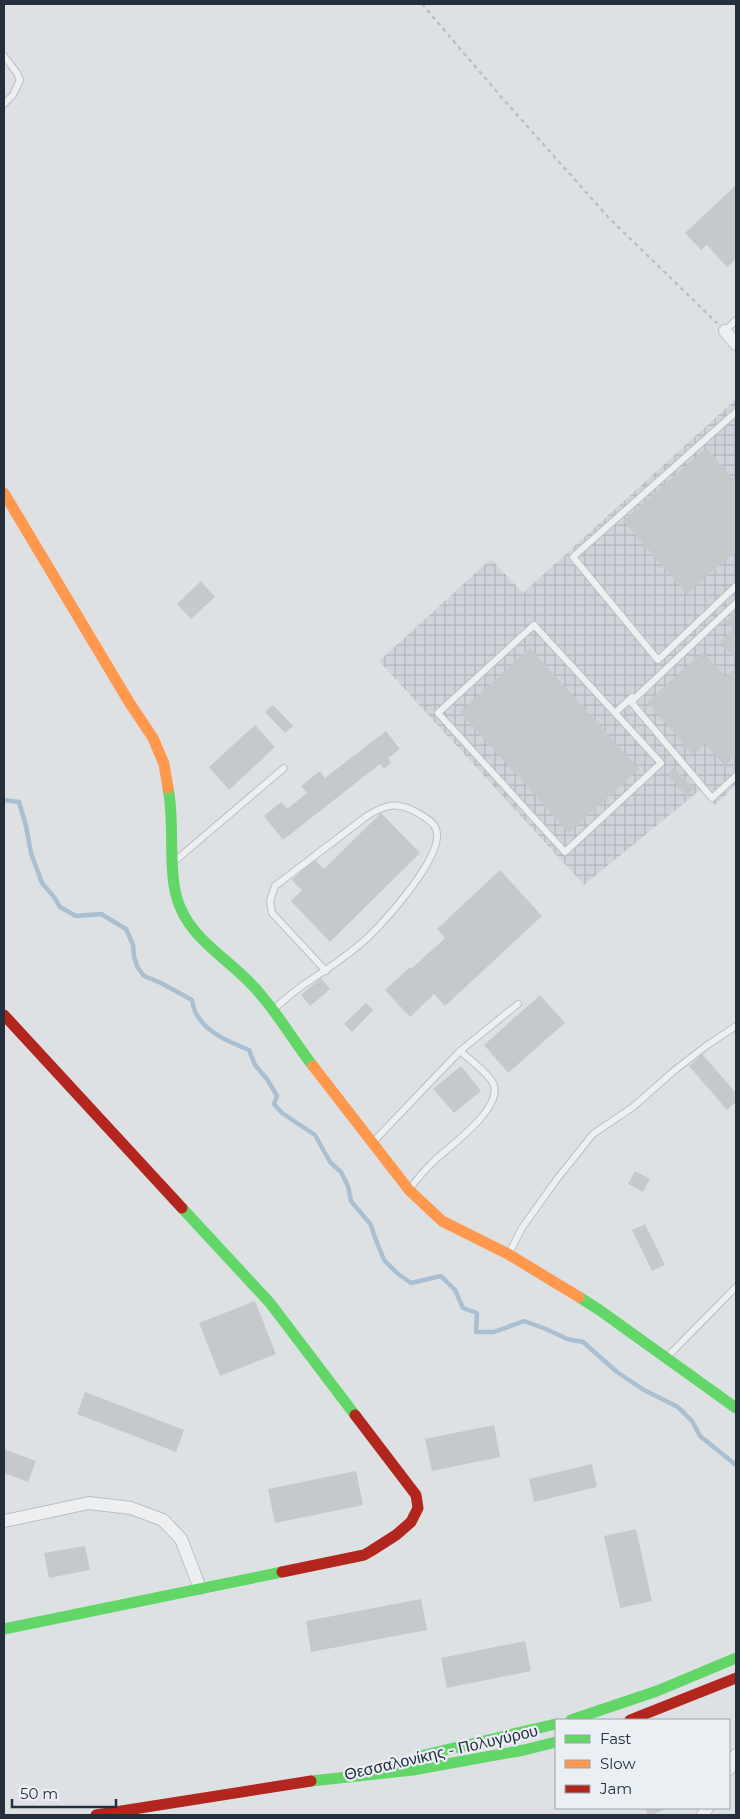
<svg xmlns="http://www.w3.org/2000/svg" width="740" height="1819" font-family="Montserrat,sans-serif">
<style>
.industrial{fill:url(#industrial-grid)}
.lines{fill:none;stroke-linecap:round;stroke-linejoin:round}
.stream{stroke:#a9bfd2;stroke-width:4.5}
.building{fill:#c6c9cc}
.lane-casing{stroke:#bcbfc2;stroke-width:8}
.street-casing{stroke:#bcbfc2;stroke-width:14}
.path{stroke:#bcbfc4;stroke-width:2.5;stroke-dasharray:4 4;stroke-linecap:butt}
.lane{stroke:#edeff0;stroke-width:6}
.street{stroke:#edeff0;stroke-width:12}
.fast{stroke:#63d668;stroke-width:11}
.slow{stroke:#ff974d;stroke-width:11}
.jam{stroke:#b3261e;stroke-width:11}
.labels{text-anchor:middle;stroke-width:4.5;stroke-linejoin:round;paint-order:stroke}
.street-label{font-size:16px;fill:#242e3d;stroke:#eaeff4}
</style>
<defs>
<pattern id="industrial-grid" width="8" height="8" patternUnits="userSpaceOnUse" patternTransform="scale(1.25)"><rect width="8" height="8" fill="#cfd4db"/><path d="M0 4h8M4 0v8" fill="none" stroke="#b2b6bd"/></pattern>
</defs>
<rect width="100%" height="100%" fill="#dee1e4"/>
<path class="industrial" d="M736 399V785L715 805 700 790 584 885 379 661 491 559 523 593Z"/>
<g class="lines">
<path class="stream" d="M4 800 19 802 26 826 31 853 42 883 54 897 60 907 76 916 101 914 126 929 133 945 134 957 138 968 144 976 161 983 192 1000C193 1005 194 1011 197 1015 208 1034 230 1042 249 1050L255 1065 267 1079 277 1096 274 1104 282 1113 315 1135 330 1162 341 1172 348 1186 351 1201 371 1225 374 1235 384 1260 397 1273 411 1283 441 1276 455 1290 463 1308 477 1313 476 1332H494L524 1321 546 1329 567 1339 583 1342 617 1372 644 1390 678 1407 692 1421 700 1436 736 1465"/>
</g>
<path class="building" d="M736 185V259L727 267 707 245 701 250 685 233Z
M706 448 736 482V551L687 594 623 521Z
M201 581 215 597 191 619 177 604Z
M736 612V659L720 642 733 630 726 622Z
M530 648 639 769 569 833 460 712Z
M703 652 726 677 736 667V755L725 766 705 744 693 755 647 702Z
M273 705 293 726 285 733 265 712Z
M255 725 275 747 229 790 209 767Z
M386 731 400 749 388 758 391 763 384 769 380 764 283 840 264 816 281 802 287 809 307 793 301 786 320 771 325 778Z
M674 768 694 789 686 796 667 774Z
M381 813 420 853 330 942 291 901 302 890 292 880 314 859 324 869Z
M500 870 542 916 445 1006 434 994 410 1017 385 990 410 967 411 969 445 938 437 929Z
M321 978 330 989 310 1006 301 995Z
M540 995 565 1023 508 1073 484 1045Z
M366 1003 373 1010 352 1032 344 1024Z
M702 1054 736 1093V1102L727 1110 689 1066Z
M461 1066 481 1091 454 1113 433 1089Z
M635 1171 650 1179 643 1192 628 1184Z
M645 1224 665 1265 652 1271 632 1230Z
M255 1301 276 1354 220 1376 199 1323Z
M85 1392 184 1430 176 1452 77 1414Z
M494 1425 500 1457 432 1471 425 1439Z
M4 1449 36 1461 28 1482 4 1473Z
M592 1464 597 1487 534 1502 529 1479Z
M356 1471 363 1505 275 1523 268 1489Z
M636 1529 652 1601 620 1608 604 1536Z
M85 1546 90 1570 49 1578 44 1553Z
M421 1599 427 1630 311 1652 306 1621Z
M525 1641 531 1671 447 1688 441 1658Z
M645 1808H667L652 1815H648Z"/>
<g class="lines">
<g class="lane-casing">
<path id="lane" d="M4 56 17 73 20 80 13 95 4 104
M725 331 736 320
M736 412 573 557 658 660 736 586
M736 603 631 702 712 798 736 776
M534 625 661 763 565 852 438 713Z
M615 713 632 697
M176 860 284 768
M274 1009C285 999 297 989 309 981 329 968 347 956 365 940 384 923 446 854 436 829 433 821 423 816 416 812 396 801 385 805 367 816L275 886 270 901 272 913 326 971
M374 1141 460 1051 518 1004
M410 1189C417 1178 426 1169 435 1160 450 1146 505 1107 493 1083 486 1071 470 1060 460 1051
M509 1253 522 1228 557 1179 593 1134 633 1107 675 1070 706 1046 736 1026
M667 1357 736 1287"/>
</g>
<g class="street-casing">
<path id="street" d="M725 331 736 344
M4 1521 89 1503 131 1508 163 1520 181 1539 200 1588
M729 1769 736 1755
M703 1815 707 1808"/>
</g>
<path class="path" d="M422 4 503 99 609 218 717 323"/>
<use href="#lane" class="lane"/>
<use href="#street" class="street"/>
<path class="fast" d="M168 788C175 823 168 862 176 895 188 942 233 959 261 995 280 1017 295 1043 313 1066
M182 1208 270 1303 355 1415
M579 1297 598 1309 736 1408
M4 1629 282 1572
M571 1720 657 1691 736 1658
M424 1755 556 1724
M311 1781 413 1770 524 1750 556 1742"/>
<path class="slow" d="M4 493 129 702 153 738 164 764 168 788
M313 1066 409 1190 442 1221 508 1254 579 1297"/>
<path class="jam" d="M4 1015 182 1208
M282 1572 364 1555 371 1551 396 1535 411 1522 418 1508 416 1495 355 1415
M630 1720 736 1678
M96 1815 311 1781"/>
</g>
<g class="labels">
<g class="street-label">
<text transform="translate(441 1752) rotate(-13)" y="6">Θεσσαλονίκης - Πολυγύρου</text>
</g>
</g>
<rect width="740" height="1819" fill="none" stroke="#242e3d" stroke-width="10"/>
<rect x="555" y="1719" width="175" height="90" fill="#eaeff4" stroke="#9ba2ab"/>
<rect x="565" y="1735" width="25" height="8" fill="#63d668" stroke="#9ba2ab"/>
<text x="600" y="1744" font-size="15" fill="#242e3d">Fast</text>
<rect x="565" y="1760" width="25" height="8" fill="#ff974d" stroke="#9ba2ab"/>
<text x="600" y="1769" font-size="15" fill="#242e3d">Slow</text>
<rect x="565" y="1785" width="25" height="8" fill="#b3261e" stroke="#9ba2ab"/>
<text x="600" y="1794" font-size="15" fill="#242e3d">Jam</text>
<path d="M12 1799v8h104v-8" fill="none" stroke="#242e3d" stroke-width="2.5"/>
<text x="20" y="1799" font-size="15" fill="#242e3d" stroke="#eaeff4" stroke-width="4" paint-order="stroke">50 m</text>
</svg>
